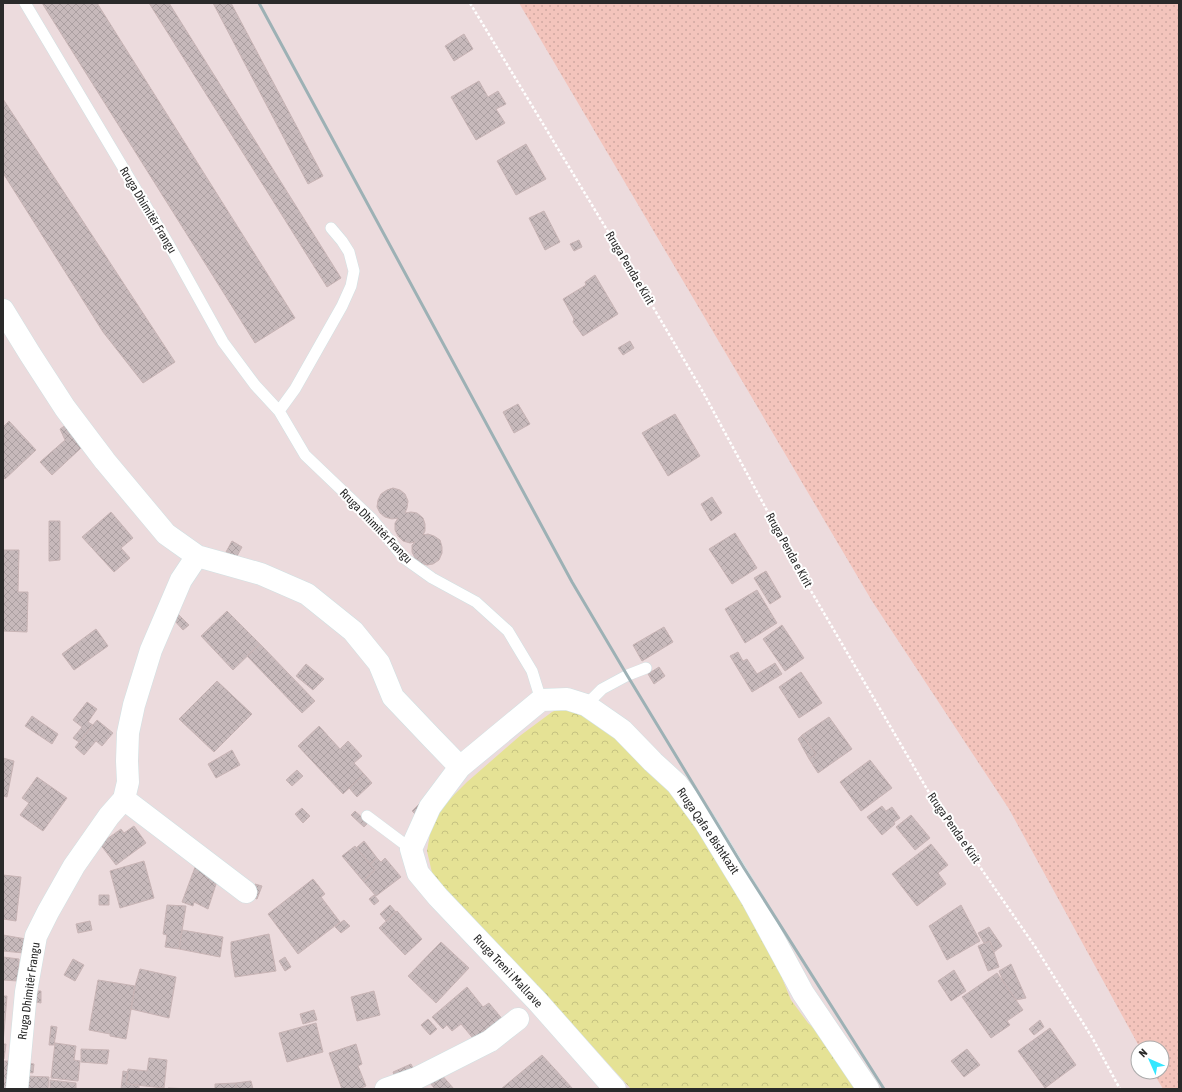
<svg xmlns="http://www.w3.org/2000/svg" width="1182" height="1092" font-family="'Asap Condensed',sans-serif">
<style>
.forest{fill:url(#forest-crowns)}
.sand{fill:url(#sand-dots)}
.building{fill:url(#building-cross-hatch);stroke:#c8b4b5}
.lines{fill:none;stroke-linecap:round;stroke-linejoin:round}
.lane-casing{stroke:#d0e1e3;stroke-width:12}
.street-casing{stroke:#d0e1e3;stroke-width:23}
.path{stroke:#fff;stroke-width:2.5;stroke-dasharray:3 2;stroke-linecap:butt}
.lane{stroke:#fff;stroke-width:11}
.street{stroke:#fff;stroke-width:22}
.rail{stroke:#9db1b5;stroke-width:3}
.labels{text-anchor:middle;stroke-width:4;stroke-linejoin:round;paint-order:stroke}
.street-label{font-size:12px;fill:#2a2a2a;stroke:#fff}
</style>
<defs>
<pattern id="forest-crowns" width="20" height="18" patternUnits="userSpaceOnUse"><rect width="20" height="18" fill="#e5e295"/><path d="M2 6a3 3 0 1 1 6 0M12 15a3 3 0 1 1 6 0" fill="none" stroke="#c5c281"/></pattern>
<pattern id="sand-dots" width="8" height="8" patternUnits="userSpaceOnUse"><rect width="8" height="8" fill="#f3c4bc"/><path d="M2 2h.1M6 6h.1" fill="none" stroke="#d0a9a2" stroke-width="1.8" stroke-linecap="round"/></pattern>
<pattern id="building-cross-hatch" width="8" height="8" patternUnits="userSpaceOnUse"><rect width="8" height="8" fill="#c7b9bb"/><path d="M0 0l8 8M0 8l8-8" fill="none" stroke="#ab9fa1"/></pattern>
</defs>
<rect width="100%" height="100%" fill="#ecdbdd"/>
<path class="forest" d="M563 707 591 714 663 784 686 812 764 934 791 1000 808 1023 828 1042 858 1089H631L539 987 462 910 433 877 427 851 431 828 444 805 467 782 521 735 552 712Z"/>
<path class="sand" d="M519 3H1179V1089H1163L1153 1072H1162V1048H1140L1009 809 872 601Z"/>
<path class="building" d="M42 3H97L295 318 255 343Z
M149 3H169L341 278 327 287Z
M213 3H231L323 176 308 184Z
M464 34 473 49 454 61 445 46Z
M479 81 488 97 498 91 506 104 496 109 505 123 476 140 451 97Z
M3 99 175 362 143 383 103 332 3 173Z
M526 144 546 179 516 195 497 161Z
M544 211 560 242 545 250 529 218Z
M579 240 582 247 574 251 570 244Z
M595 275 618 314 583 336 573 322 574 319 563 299 586 285 585 282Z
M630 341 634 348 623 355 618 348Z
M518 404 530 424 514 433 503 412Z
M675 414 700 456 668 476 642 433Z
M9 421 36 450 5 479 3 477V427Z
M66 425 81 448 52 475 40 462 65 440 60 429Z
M393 488 400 490 405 494 408 501 407 508 405 513 411 512 417 513 423 518 425 524V531L423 535 428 534 434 536 440 540 442 547V553L439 560 433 564 427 565 420 563 415 558 412 552V545L415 542 410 543 403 541 398 536 395 530V523L398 518 392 519 385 517 380 513 377 507 378 500 381 494 387 490Z
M712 497 722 513 711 521 701 504Z
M111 512 133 538 121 548 130 558 114 572 82 537Z
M49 521H60V560L49 561Z
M735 533 757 568 732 584 709 549Z
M232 541 242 547 236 558 226 552Z
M3 550H19L18 592H28L27 632 3 631Z
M766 571 781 597 770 604 754 578Z
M757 590 777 623 745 643 725 609Z
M227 611 260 644 233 670 201 636Z
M178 614 189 625 183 630 173 619Z
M782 625 804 658 785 671 763 639Z
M664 627 673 642 642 661 633 645Z
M96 629 108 646 74 670 62 654Z
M260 644 315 701 302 713 247 656Z
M738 652 743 661 747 659 757 674 775 663 782 674 752 692 730 656Z
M306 664 324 679 313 690 296 676Z
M659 667 665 676 654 684 648 674Z
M801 672 822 703 799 718 779 687Z
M217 681 252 714 214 752 179 719Z
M87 702 97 709 88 722 93 725 79 742 73 738 82 727 73 720Z
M32 716 58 734 52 744 25 726Z
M829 717 852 749 818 773 809 759 816 754 802 735Z
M97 720 113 733 102 746 96 741 84 755 75 747Z
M319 726 340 749 348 741 362 756 354 763 364 774 343 794 298 746Z
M802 735 816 754 809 759 798 739Z
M232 750 240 765 216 778 208 764Z
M3 758 14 761 7 797 3 796Z
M870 760 892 788 861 811 840 782Z
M297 770 303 776 292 786 286 780Z
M364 774 372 783 357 797 349 788Z
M37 777 67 798 43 831 20 815 29 803 22 798Z
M420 803 419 818 412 811Z
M882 806 886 811 892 807 900 818 894 822 895 824 882 835 867 817Z
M302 808 310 816 303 823 295 814Z
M355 811 368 823 364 827 351 815Z
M911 815 930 838 915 850 896 827Z
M134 826 146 843 116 865 100 844 121 829 124 833Z
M364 841 377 858 370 864 356 848Z
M931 844 948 865 938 873 946 884 917 906 892 874Z
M355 846 375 870 363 881 342 856Z
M377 858 381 862 385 858 401 877 376 896 363 881 375 870 370 864Z
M144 861 154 898 120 908 110 871Z
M197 862 218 878 208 909 194 902 193 906 182 902Z
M3 875 21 877 16 921 3 919Z
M313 879 325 894 321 897 340 922 298 954 268 914Z
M255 884 262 886 257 899 251 897Z
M99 895H109V905H99Z
M374 895 379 901 374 905 369 899Z
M167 905 186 906 179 949 165 947 167 935 163 934Z
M390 905 396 912 386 921 380 914Z
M961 905 980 941 947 960 929 926Z
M397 911 422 939 405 955 379 928Z
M344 920 350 926 341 933 335 927Z
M90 921 92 930 78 933 76 924Z
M989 927 1002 946 994 952 990 941 984 943 978 933Z
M182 930 223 937 220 957 179 949Z
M269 934 276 971 235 977 231 953V942Z
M3 935 26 939 24 953 3 951Z
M990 941 999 967 988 971 978 946Z
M441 942 469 968 436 1003 408 976Z
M3 957 19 959 18 981 3 980Z
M285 957 291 967 285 971 279 961Z
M73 959 84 965 75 981 64 975Z
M1011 964 1026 998 1016 1000 1003 981 999 971Z
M140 969 176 977 169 1018 131 1009 135 986Z
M954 970 966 991 951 1001 938 981Z
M997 973 1023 1010 1007 1021 1010 1025 991 1038 962 997Z
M98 980 135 986 126 1039 110 1036V1034L89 1030Z
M467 987 483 1007 489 1003 504 1021 477 1043 461 1024 452 1031 447 1025 443 1029 432 1017Z
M37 991H41V1003L36 1002Z
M374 991 380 1015 357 1021 351 997Z
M3 996H7L5 1020H3Z
M314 1010 317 1020 303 1024 300 1014Z
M428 1019 437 1029 430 1035 421 1025Z
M3 1020H5L3 1044H6L4 1059H3Z
M1040 1020 1044 1027 1034 1035 1029 1029Z
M316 1023 323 1052 287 1062 279 1033Z
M51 1026 57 1027 54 1045H49Z
M1050 1028 1076 1065 1045 1088 1018 1051Z
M55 1043 76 1046 74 1060 80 1061 78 1081 51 1078Z
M356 1044 362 1064 358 1066 366 1086 359 1089H342L329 1053Z
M81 1049 109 1050 107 1064 81 1062Z
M967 1049 980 1065 964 1077 951 1061Z
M542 1055 573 1089H501Z
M149 1058 167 1060 164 1088 126 1084 128 1069 147 1071Z
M3 1061H10L9 1089H3Z
M26 1063 34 1064 33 1073 25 1072Z
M411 1064 415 1072 396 1080 393 1072Z
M123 1071 128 1072 126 1084 139 1085V1089H121Z
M440 1073 454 1089H435L430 1083Z
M25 1076 49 1077 48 1089H24Z
M50 1080 76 1083V1089H50Z
M251 1081 253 1089H236V1083Z
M236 1083V1089H215V1084Z
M168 1088 192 1089H168Z"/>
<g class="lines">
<g class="lane-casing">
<path id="lane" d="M25 3 168 243 223 342 255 385 279 411 305 455 372 519 404 558 432 578 476 602 508 631 532 671 541 700
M279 411 295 389 342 306 351 286 354 271 349 252 342 241 331 228
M586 705 602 689 628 675 646 668
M367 816 411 849"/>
</g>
<g class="street-casing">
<path id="street" d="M3 310 30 354 65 408 105 461 166 534 197 556 261 574 307 594 353 631 379 663 393 697 431 737 460 767
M124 799 246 892
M17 1089 26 992 36 936 48 912 74 866 109 816 124 799 128 782 127 761 128 733 134 705 151 650 181 580 197 556
M386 1089 417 1078 490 1041 518 1019
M615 1089 538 1002 438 897 418 873 411 849 430 807 460 767 541 700 567 699 586 705 622 730 653 762 677 784 705 822 752 899 803 993 868 1089"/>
</g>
<path class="path" d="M470 3 633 273 703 392 804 579 931 796 1036 948 1093 1039 1120 1089"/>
<use href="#lane" class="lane"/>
<use href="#street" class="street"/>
<path class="rail" d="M259 3 572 582 627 675 744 868 884 1089"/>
</g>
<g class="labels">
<g class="street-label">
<text transform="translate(148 210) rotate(59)" y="4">Rruga Dhimitër Frangu</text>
<text transform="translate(630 268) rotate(59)" y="4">Rruga Penda e Kirit</text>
<text transform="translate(376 526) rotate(46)" y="4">Rruga Dhimitër Frangu</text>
<text transform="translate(789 550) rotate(61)" y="4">Rruga Penda e Kirit</text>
<text transform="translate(954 828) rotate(55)" y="4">Rruga Penda e Kirit</text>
<text transform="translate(708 831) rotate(56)" y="4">Rruga Qafa e Bishtkazit</text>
<text transform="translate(508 971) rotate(47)" y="4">Rruga Treni i Mallrave</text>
<text transform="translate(29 991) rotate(-82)" y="4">Rruga Dhimitër Frangu</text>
</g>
</g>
<rect width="1182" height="1092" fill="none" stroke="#2a2a2a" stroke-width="8"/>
<g transform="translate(1150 1060) rotate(315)"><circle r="19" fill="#ffffff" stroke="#aaaaaa"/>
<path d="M0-3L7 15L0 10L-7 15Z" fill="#35e7ff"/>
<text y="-6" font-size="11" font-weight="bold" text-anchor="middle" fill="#2a2a2a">N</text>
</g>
</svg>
